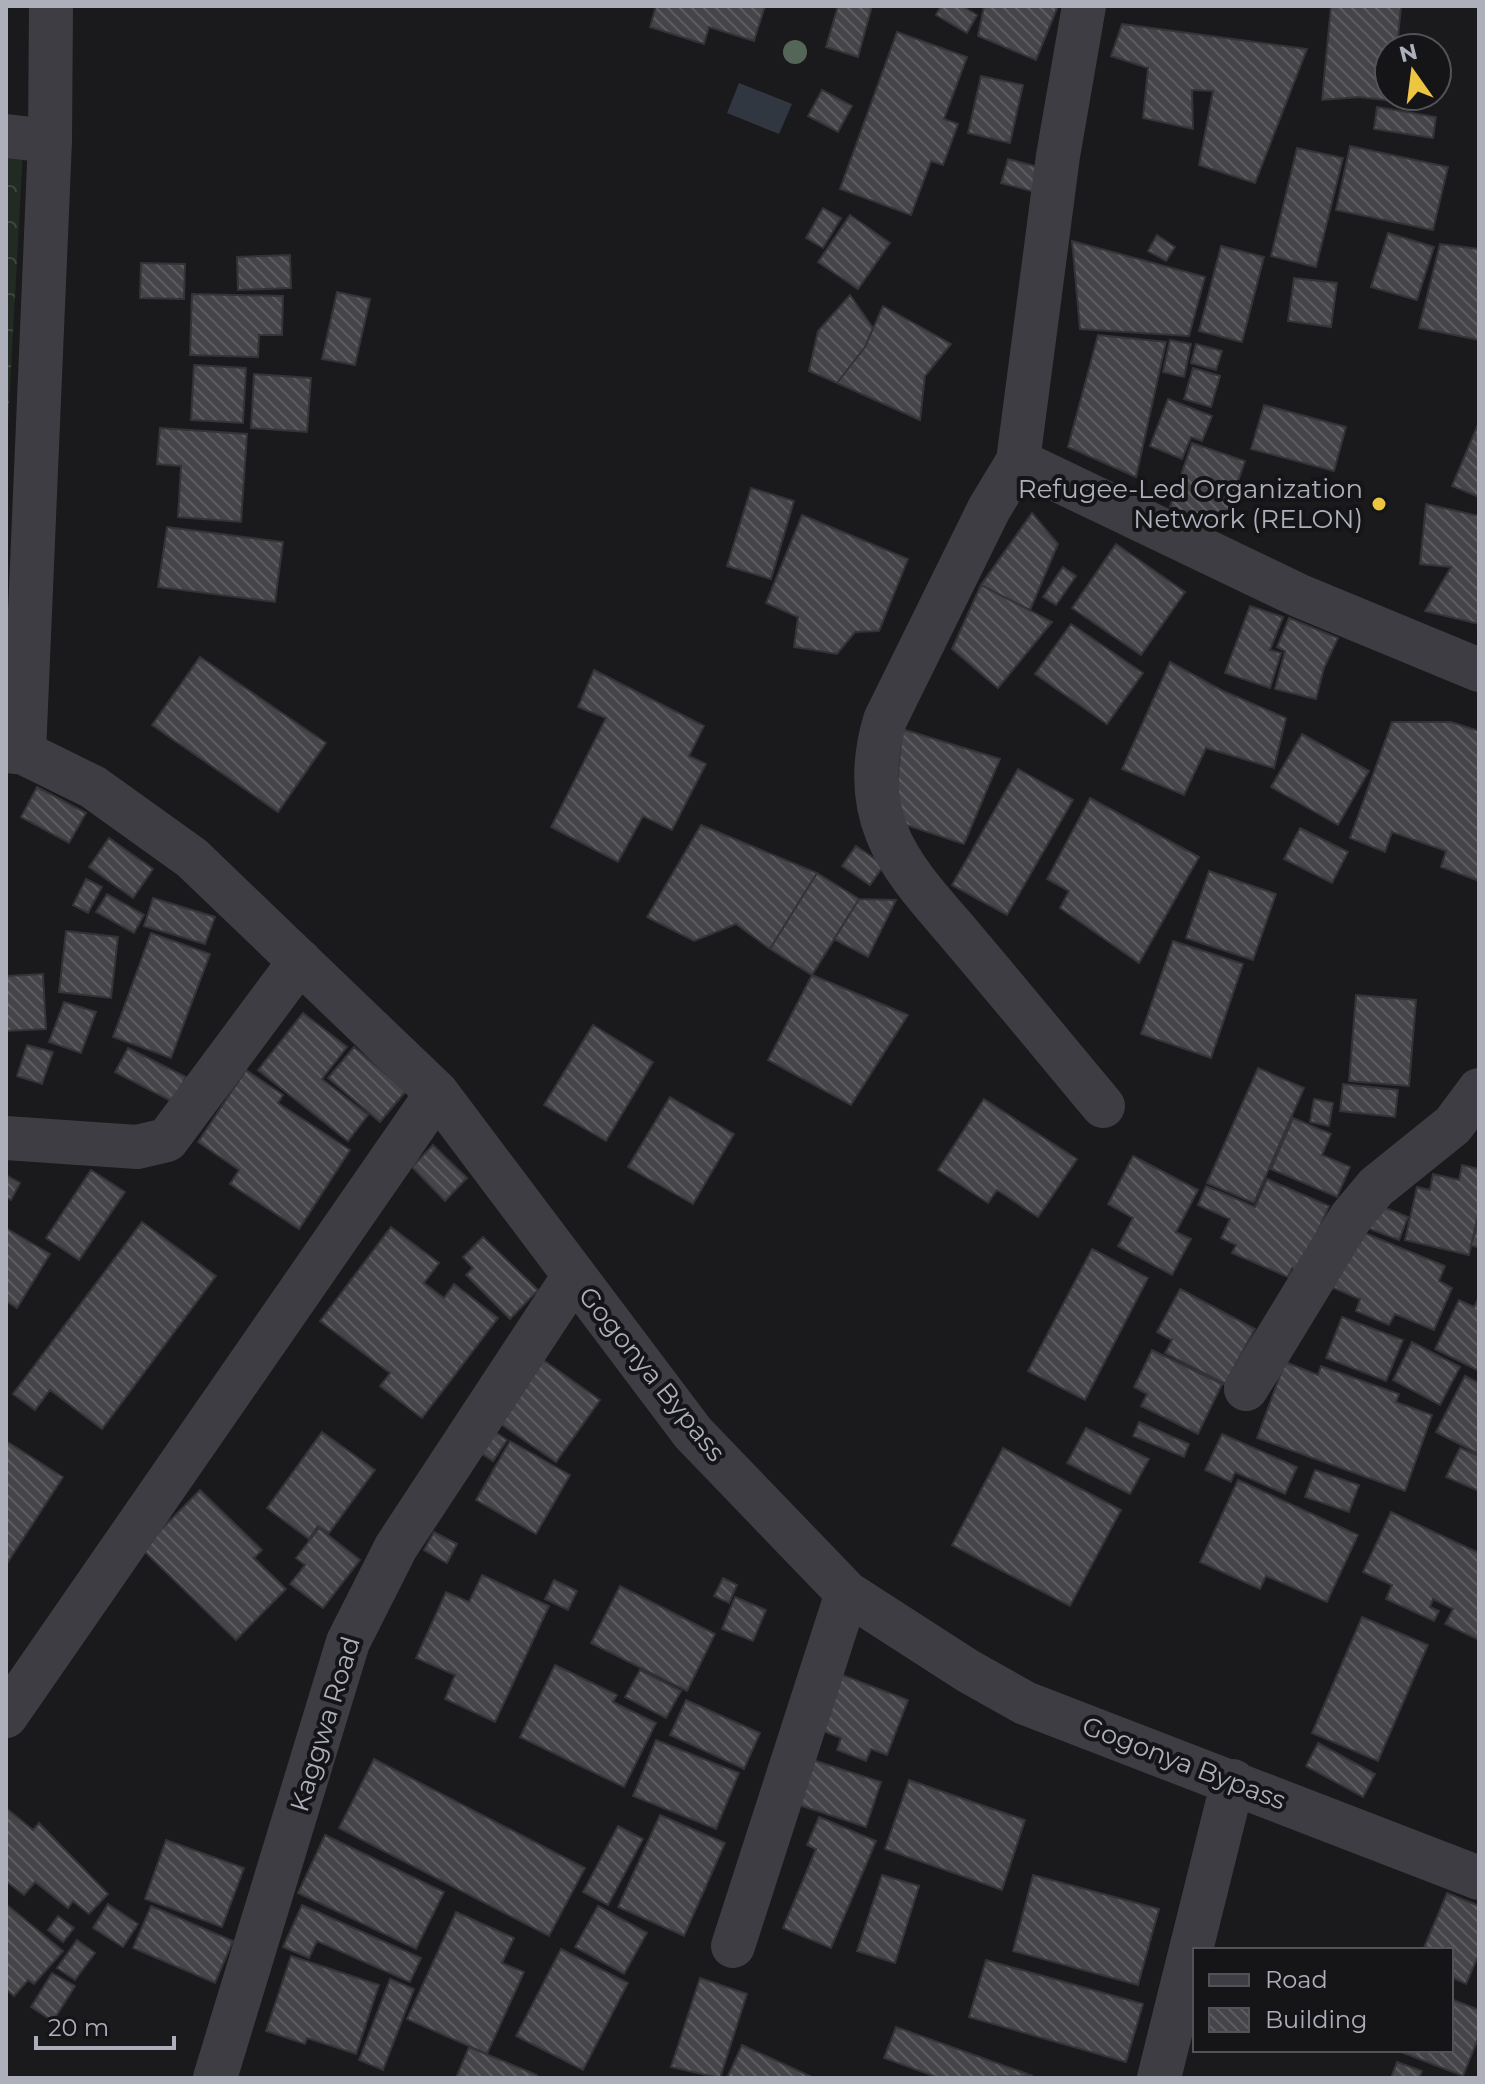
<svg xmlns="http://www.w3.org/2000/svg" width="1485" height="2084" font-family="Montserrat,sans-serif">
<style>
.park{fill:url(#park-crowns)}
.water{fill:#303740}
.building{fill:url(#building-back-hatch);stroke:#343438;stroke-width:2}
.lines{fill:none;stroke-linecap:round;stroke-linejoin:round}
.street{stroke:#3d3d43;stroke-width:44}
.tree{fill:#546658}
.poi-dot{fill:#ecc641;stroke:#151417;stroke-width:3}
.labels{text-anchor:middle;stroke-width:8;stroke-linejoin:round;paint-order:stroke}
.poi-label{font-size:26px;fill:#adafbb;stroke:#151417;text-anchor:end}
.street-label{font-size:26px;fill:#adafbb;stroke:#151417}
</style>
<defs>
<pattern id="park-crowns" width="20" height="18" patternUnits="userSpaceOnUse" patternTransform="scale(2)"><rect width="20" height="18" fill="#212a23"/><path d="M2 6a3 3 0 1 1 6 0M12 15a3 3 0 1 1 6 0" fill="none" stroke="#3f4641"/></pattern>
<pattern id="building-back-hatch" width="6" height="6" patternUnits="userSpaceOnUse" patternTransform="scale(2)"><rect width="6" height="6" fill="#444449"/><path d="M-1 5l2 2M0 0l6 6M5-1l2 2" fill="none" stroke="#5c5c61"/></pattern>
</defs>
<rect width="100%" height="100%" fill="#1a1a1c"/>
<path class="park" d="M6 149 23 150 6 460Z"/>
<path class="water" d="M739 83 792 104 779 134 727 113Z"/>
<path class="building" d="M656 6H765L754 41 709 27 704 44 650 27Z
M838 6H872L858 57 826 47Z
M941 6H962L977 15 967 33 936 15Z
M984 6H1058L1036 60 978 36Z
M1331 6H1401L1397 48H1389V96H1393V101L1359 97 1322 100Z
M1122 24 1307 49 1255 183 1199 165 1213 91 1192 90 1193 129 1143 118 1148 68 1111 56Z
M897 32 967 57 944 119 958 124 943 165 931 161 911 215 840 189Z
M981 76 1023 85 1010 143 968 133Z
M822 90 852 106 838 132 808 116Z
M1377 107 1436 117 1433 138 1374 129Z
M1350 146 1448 167 1433 230 1336 210Z
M1297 148 1343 158 1316 267 1271 256Z
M1008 159 1046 169 1039 193 1001 183Z
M823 208 841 218 823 248 806 238Z
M850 215 890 243 858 289 818 262Z
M1388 233 1434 247 1417 300 1371 287Z
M1157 235 1175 247 1166 261 1148 251Z
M1072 241 1205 277 1189 336 1080 329Z
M1440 244 1479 249V340L1419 328Z
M1221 246 1264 257 1242 342 1199 331Z
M290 255 291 288 238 290 237 257Z
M141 263 185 264 184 299 140 298Z
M1294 278 1337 283 1331 327 1288 321Z
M337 292 370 299 355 365 322 359Z
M192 294 283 296 282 335H259L258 357 190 355Z
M850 295 873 328 865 347 837 383 809 371 818 331Z
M883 306 951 344 925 376 920 420 837 383 865 347Z
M1098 335 1166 342 1136 477 1068 447Z
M1170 340 1191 344 1184 377 1163 372Z
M1196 344 1222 351 1216 370 1191 363Z
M194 365 246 368 243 423 191 420Z
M1193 368 1220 376 1211 407 1184 399Z
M254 374 311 378 307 432 251 428Z
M1168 399 1212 416 1202 441 1191 437 1182 459 1150 446Z
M1264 405 1346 427 1334 471 1251 449Z
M1479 422V497L1452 486Z
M160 428 247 434 241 522 178 517 181 466 157 464Z
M1192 443 1245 461 1223 525 1170 507Z
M751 488 794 501 771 579 727 566Z
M1426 504 1479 516V624L1425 611 1451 567 1420 564Z
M1032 513 1058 544 1030 610 981 585Z
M802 515 908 559 879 631 855 632 837 654 794 647 798 617 766 603Z
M167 527 283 542 275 602 158 587Z
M1116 544 1185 592 1141 655 1072 608Z
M1063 567 1076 576 1056 605 1043 597Z
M981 585 1052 622 998 688 952 649Z
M1250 606 1283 617 1270 650 1281 653 1270 688 1225 673Z
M1289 618 1338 638 1324 668 1316 699 1275 689 1285 651 1277 647Z
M1071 624 1143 673 1107 724 1035 674Z
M200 657 326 743 278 812 152 725Z
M1170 662 1221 690 1286 718 1274 768 1206 748 1184 795 1122 769Z
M594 670 704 726 689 756 706 764 672 830 643 816 618 862 551 827 606 718 578 707Z
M1392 722H1451L1479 731V881L1441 867 1446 851 1392 832 1385 852 1350 838Z
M902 729 1000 759 964 844 894 821Z
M1302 734 1369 771 1338 825 1271 787Z
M1018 769 1073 800 1007 915 952 885Z
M37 787 86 813 69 843 21 817Z
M1090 798 1199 857 1139 963 1060 908 1069 891 1047 879Z
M701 825 817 873 770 949 736 924 694 941 647 917Z
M1300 828 1348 852 1332 883 1284 859Z
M109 838 153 869 133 898 89 867Z
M856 846 884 865 870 885 842 866Z
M1209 871 1276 894 1253 960 1186 938Z
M817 873 859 899 812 975 770 949Z
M86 879 102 887 88 913 73 905Z
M107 894 144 915 134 933 96 912Z
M153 898 215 917 205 944 144 926Z
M859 899 896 900 868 957 834 939Z
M66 931 118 937 111 998 59 992Z
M151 933 210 954 171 1058 113 1037Z
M1173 941 1243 964 1211 1058 1141 1034Z
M43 974 46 1029 6 1031V976Z
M812 975 908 1015 851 1105 768 1060Z
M1356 995 1416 1000 1409 1086 1349 1081Z
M64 1002 96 1012 81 1053 49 1042Z
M303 1013 347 1047 322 1079 368 1115 348 1141 258 1070Z
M593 1025 653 1062 606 1141 544 1105Z
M27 1045 53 1052 42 1084 17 1076Z
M354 1047 406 1091 380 1122 328 1078Z
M128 1048 186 1077 173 1102 115 1072Z
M1258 1068 1304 1088 1254 1203 1207 1183Z
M246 1070 283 1095 278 1103 350 1150 299 1229 230 1184 239 1170 198 1142Z
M1343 1084 1398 1090 1395 1117 1340 1111Z
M670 1097 734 1134 693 1204 628 1167Z
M984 1099 1077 1159 1038 1217 997 1190 988 1203 938 1170Z
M1314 1099 1333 1103 1329 1126 1310 1122Z
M1293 1118 1331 1134 1322 1155 1350 1167 1337 1197 1271 1169Z
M433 1145 467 1178 445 1201 412 1167Z
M1133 1156 1198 1190 1176 1232 1191 1239 1172 1275 1118 1246 1133 1218 1108 1204Z
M1462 1165 1479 1169V1211L1469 1255 1405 1240 1417 1187 1430 1190 1433 1174 1459 1180Z
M91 1170 125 1192 79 1260 46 1238Z
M6 1175 20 1183 11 1200 6 1197Z
M1267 1179 1329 1206 1300 1272 1292 1268 1288 1277 1232 1253 1236 1245 1221 1238 1230 1219 1198 1205 1206 1186 1255 1207Z
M1371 1202 1408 1217 1399 1240 1362 1226Z
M1479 1221V1248L1471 1245Z
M142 1222 216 1276 102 1429 50 1390 35 1410 13 1394Z
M391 1227 439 1263 424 1283 444 1298 454 1284 498 1318 422 1418 380 1386 390 1373 320 1321Z
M6 1228 50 1254 17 1308 6 1301Z
M1357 1230 1445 1266 1439 1281 1452 1288 1434 1330 1395 1314 1389 1325 1356 1311 1360 1299 1333 1288Z
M483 1237 538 1290 510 1319 466 1275 473 1268 463 1257Z
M1092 1249 1148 1278 1085 1400 1028 1371Z
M1180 1289 1255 1329 1225 1384 1165 1353 1172 1340 1157 1332Z
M1479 1297V1371L1435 1349 1459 1300 1474 1307Z
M1342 1317 1403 1340 1386 1381 1326 1358Z
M1412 1342 1460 1367 1440 1405 1393 1380Z
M1152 1350 1222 1384 1198 1434 1141 1406 1147 1394 1134 1387Z
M536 1355 600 1400 556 1462 492 1418Z
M1285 1362 1318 1375 1321 1366 1399 1394 1396 1402 1432 1415 1405 1491 1257 1438Z
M1465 1376 1479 1383V1454L1436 1432Z
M1139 1422 1189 1444 1184 1457 1133 1436Z
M486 1426 507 1440 493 1461 472 1447Z
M1086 1428 1149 1459 1130 1494 1067 1463Z
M322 1432 375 1470 329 1533 318 1526 309 1539 267 1508Z
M1222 1434 1297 1467 1285 1494 1235 1472 1231 1482 1205 1470Z
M6 1441 63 1477 6 1565Z
M510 1441 570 1475 536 1534 476 1500Z
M1003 1448 1121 1510 1070 1606 952 1545Z
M1460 1448 1479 1456V1491L1446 1477Z
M1315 1470 1359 1485 1349 1512 1305 1497Z
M1238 1480 1358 1535 1327 1602 1266 1576 1260 1589 1200 1562Z
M200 1490 262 1550 254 1558 286 1589 236 1640 142 1549Z
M1391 1512 1479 1553V1640L1445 1624 1453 1609 1433 1599 1430 1607 1439 1611 1434 1621 1386 1599 1392 1585 1363 1572Z
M319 1528 360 1560 323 1608 290 1584 305 1565 296 1558Z
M434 1532 457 1544 447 1563 424 1550Z
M482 1575 549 1606 495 1722 445 1699 455 1675 416 1658 446 1592 469 1602Z
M723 1578 737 1585 729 1603 714 1596Z
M554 1580 577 1591 568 1610 545 1599Z
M620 1586 715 1634 687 1691 591 1643Z
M735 1597 766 1610 753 1641 722 1629Z
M1362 1617 1428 1645 1378 1761 1312 1733Z
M555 1665 617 1695 613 1702 656 1723 624 1787 520 1737Z
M640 1670 681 1691 666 1718 625 1697Z
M837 1673 908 1700 887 1755 871 1749 866 1761 837 1750 841 1738 816 1728Z
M686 1700 760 1733 744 1769 670 1735Z
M656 1740 739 1773 716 1829 633 1796Z
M1318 1743 1375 1774 1363 1797 1306 1766Z
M374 1759 585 1868 549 1936 339 1828Z
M810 1759 881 1782 866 1827 796 1804Z
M909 1780 1025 1820 1002 1890 885 1849Z
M6 1808 33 1830 39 1823 108 1894 89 1914 73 1901 68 1908 35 1882 24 1895 6 1881Z
M660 1815 725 1843 684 1936 618 1907Z
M819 1817 876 1841 831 1948 783 1928 816 1849 807 1845Z
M618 1826 643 1839 608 1905 583 1892Z
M325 1835 444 1892 416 1949 298 1893Z
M166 1840 244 1868 222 1927 145 1899Z
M882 1875 919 1886 895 1963 857 1951Z
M1033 1875 1159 1909 1138 1985 1013 1951Z
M1447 1893 1479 1906V1954L1466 1984 1451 1977V1950H1423Z
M6 1904 63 1951 34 1984 28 1980 14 1996 6 1989Z
M108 1904 138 1924 123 1947 93 1928Z
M302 1905 421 1958 410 1982 317 1941 309 1958 283 1947Z
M151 1906 233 1941 215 1983 133 1948Z
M598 1906 647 1933 624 1974 575 1947Z
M456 1912 514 1938 502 1963 524 1972 487 2054 407 2019Z
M58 1916 74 1928 63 1942 48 1930Z
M77 1940 95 1953 75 1980 57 1968Z
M561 1949 628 1983 583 2070 516 2036Z
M291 1956 379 1985 356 2054 307 2038 305 2044 266 2031Z
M986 1960 1143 2004 1126 2062 969 2017Z
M52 1973 75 1986 53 2021 31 2007Z
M700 1978 747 1994 720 2078 671 2067Z
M390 1979 414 1989 383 2070 359 2060Z
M1451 1999 1479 2010V2036L1463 2076 1396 2050H1451Z
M896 2027 1033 2076 939 2078 884 2058Z
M742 2045 814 2078H727Z
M469 2047 537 2075 536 2078H456Z
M1397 2062 1422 2071 1419 2078H1391Z"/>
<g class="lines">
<path class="street" d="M1084 6 1058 156 1018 461 989 509 885 720C874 757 872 796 887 833 903 874 939 909 966 942 1012 996 1057 1051 1103 1106
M6 136 50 141
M1018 461 1300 596 1479 670
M6 751 24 753 93 787 192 858 437 1093 693 1433 847 1593 968 1671 1025 1703 1479 1878
M24 753 50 141 51 6
M6 1138 137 1147 167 1140 300 961
M1246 1389 1351 1217 1376 1187 1453 1125 1479 1090
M6 1716 437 1093
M733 1946 847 1593
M215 2078 348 1642 396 1547 574 1276
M1159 2078 1233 1781"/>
</g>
<circle class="tree" cx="795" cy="52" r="12"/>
<circle class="poi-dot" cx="1379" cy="504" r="8"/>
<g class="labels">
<g class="poi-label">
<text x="1363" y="498">Refugee-Led Organization<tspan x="1363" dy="30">Network (RELON)</tspan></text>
</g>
<g class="street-label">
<text transform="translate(652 1374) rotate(51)" y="9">Gogonya Bypass</text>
<text transform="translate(325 1724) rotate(-73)" y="9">Kaggwa Road</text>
<text transform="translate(1184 1763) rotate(21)" y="9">Gogonya Bypass</text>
</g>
</g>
<rect width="1485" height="2084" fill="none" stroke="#adafbb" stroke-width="16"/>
<rect x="1193" y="1948" width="260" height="104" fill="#151417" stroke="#525259" stroke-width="2"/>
<rect x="1209" y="1974" width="40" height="12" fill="#3d3d43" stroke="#525259" stroke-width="2"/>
<text x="1265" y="1988" font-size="24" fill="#adafbb">Road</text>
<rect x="1209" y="2008" width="40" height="24" fill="url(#building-back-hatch)" stroke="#525259" stroke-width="2"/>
<text x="1265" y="2028" font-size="24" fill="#adafbb">Building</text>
<g transform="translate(1413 72) rotate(346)"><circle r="38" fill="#151417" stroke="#525259" stroke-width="2"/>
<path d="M0-6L14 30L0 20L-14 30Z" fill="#ecc641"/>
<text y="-12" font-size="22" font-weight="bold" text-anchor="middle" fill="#adafbb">N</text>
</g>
<path d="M36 2036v12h138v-12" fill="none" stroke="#adafbb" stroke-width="4"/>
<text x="48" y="2036" font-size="24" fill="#adafbb" stroke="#151417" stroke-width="6" paint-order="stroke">20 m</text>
</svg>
